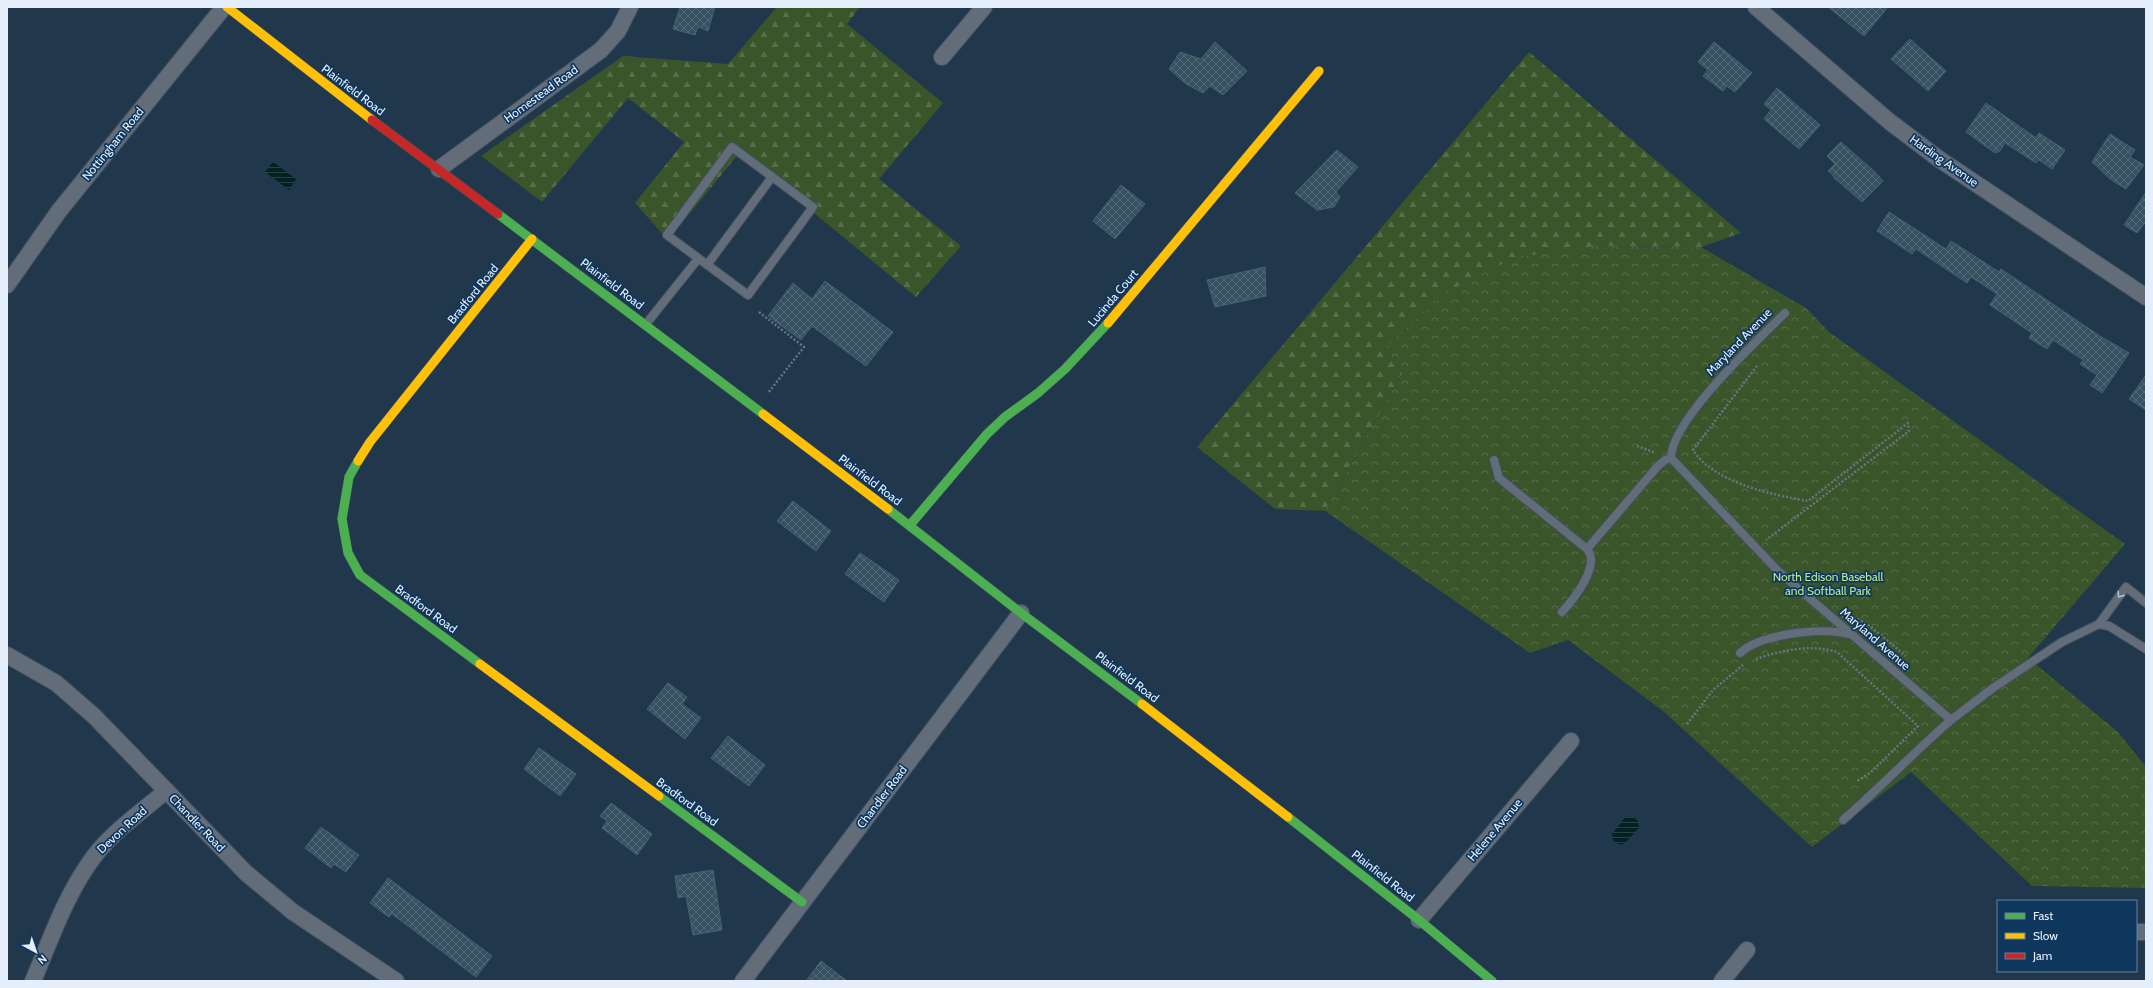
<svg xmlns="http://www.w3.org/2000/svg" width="2153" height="988" font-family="Cabin,sans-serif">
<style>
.forest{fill:url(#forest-firs)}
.park{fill:url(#park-crowns)}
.water{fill:url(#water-rules)}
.building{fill:url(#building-cross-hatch);stroke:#466173}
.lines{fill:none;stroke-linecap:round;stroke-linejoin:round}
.lane-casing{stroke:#405161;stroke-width:10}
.street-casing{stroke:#405161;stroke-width:18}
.fast-casing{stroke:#405161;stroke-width:10}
.slow-casing{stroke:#405161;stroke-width:10}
.jam-casing{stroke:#405161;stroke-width:10}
.path{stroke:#697480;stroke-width:2.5;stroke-dasharray:2 2;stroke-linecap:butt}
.lane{stroke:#626d79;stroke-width:8}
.street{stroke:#626d79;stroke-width:16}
.fast{stroke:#4caf50;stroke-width:9}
.slow{stroke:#ffc107;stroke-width:9}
.jam{stroke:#c62828;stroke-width:9}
.oneway{stroke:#b0bbc7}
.labels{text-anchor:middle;stroke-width:3.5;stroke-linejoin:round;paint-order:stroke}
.street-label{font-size:12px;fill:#e4effb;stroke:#0f375e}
.park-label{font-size:12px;fill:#b9e892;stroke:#0f375e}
</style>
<defs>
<pattern id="forest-firs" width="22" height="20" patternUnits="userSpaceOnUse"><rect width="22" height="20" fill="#3a5529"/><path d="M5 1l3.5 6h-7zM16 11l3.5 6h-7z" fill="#566e49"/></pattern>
<pattern id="park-crowns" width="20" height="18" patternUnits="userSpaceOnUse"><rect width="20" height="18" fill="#3a5529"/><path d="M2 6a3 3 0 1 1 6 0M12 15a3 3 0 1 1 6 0" fill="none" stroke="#566e49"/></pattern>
<pattern id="water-rules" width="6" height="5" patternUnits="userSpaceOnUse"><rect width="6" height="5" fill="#032122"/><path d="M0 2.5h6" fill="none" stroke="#284243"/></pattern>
<pattern id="building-cross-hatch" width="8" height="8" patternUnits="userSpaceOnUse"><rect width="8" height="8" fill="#385161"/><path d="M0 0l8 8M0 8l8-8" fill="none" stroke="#556a79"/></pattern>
</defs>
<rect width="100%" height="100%" fill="#21374c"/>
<path class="forest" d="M777 7H860L847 24 943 103 879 179 961 246 916 297 740 152 668 240 635 203 684 142 628 98 542 202 481 156 623 56 728 64Z
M1529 52 1741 233 1701 247 1596 246 1384 349 1403 372 1325 511 1275 509 1197 447Z"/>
<path class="park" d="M1596 246 1701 247 1806 308 1829 332 2125 544 2028 658 2118 732 2146 767V888L2032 886 1911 772 1812 847 1663 711 1568 640 1530 653 1325 511 1403 372 1384 349 1446 292 1516 257Z"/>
<path class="water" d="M273 162 296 179 289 190 265 172Z
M1633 817 1638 821 1639 828 1624 844H1618L1613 840 1612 834 1625 818Z"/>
<path class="building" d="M680 7H715L708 31 698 27 695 35 673 29Z
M1828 7H1888L1864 36Z
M1910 39 1946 71 1928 91 1891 59Z
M1215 42 1247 71 1223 95 1210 86 1203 93 1186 84 1169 69 1180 52 1201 59Z
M1714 42 1752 73 1735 92 1727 86 1723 91 1703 76 1708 70 1698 62Z
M1777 88 1820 125 1799 149 1764 119 1771 110 1764 104Z
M1986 103 2036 138 2039 133 2065 150 2052 169 2039 160 2036 163 2005 143 2000 151 1995 153 1966 132Z
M2110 134 2135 150 2130 157 2144 165 2126 189 2110 179 2092 162Z
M1841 142 1874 171 1883 181 1862 202 1833 177 1834 176 1828 171 1835 164 1827 156Z
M1337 150 1358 167 1336 192 1340 197 1334 207 1317 210 1295 193Z
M1121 185 1145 204 1115 239 1093 221Z
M2146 192V221L2137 233 2124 225Z
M1889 212 1946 249 1951 241 1999 272 2001 269 2100 336 2129 353 2102 393 2090 385 2097 375 2080 364 2083 360 2053 340 2047 349 2029 338 2032 333 1990 305 1997 294 1971 277 1967 283 1916 249 1912 254 1877 231Z
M1265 267 1266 296 1215 307 1207 280Z
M825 281 893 332 866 366 812 326 801 340 768 316 793 283 812 299Z
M2146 375V410L2129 399Z
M793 501 831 531 816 551 777 521Z
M860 553 899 580 884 602 845 574Z
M668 683 687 697 682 704 701 718 685 739 647 709Z
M728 736 765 765 749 786 711 758Z
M539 748 576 774 560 796 524 769Z
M611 803 652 834 637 855 602 828 607 821 600 816Z
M321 827 359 855 346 872 334 864 331 868 305 848Z
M713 870 722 930 693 935 686 896 678 898 675 876Z
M388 878 492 956 476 977 392 914 389 917 370 903Z
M821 961 847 981H806Z"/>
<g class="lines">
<g class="lane-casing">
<path id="lane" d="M732 147 813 207 748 295 667 235Z
M707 265 772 177
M1785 313C1757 341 1671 420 1671 458L1778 571 1951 720 1993 688 2062 642 2099 624 2109 626 2146 649
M646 324 698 259
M1494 460 1499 478 1587 549 1657 467 1665 460 1671 458
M1562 612C1574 599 1601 565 1587 549
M2099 624 2126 587 2146 603
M1740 653C1760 634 1821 627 1848 634
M1843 820C1880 788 1914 752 1951 720"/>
</g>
<g class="street-casing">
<path id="street" d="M1756 7 1890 122 1939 159 2146 297
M942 57 984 7
M439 169 601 50 618 31 630 7
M7 285 59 211 224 7
M7 655 56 683 94 716 246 873 293 912 396 981
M1419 920 1571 741
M2136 932H2146
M33 981C50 941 64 899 90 862 109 834 140 813 166 791
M743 981 1021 613
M1722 981 1747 950"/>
</g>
<g class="fast-casing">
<path id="fast" d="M498 214 763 414
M358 461 349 477 342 519 348 553 360 575 480 664
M888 509 1021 613 1142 704
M910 525 987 434 1005 417 1038 393 1065 369 1108 323
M659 796 802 902
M1288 817 1419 920 1492 981"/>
</g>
<g class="slow-casing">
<path id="slow" d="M227 7 372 120
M1108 323 1319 71
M763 414 888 509
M358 461 370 442 532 239
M480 664 659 796
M1142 704 1288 817"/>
</g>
<g class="jam-casing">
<path id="jam" d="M372 120 498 214"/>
</g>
<path class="path" d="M759 312 804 347 768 393
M1757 366 1693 450C1714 483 1773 495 1808 501L1908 423 1909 431 1766 540
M1637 446 1656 453
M1850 616 1866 623 1906 656
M1756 659C1782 650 1811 644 1837 652L1918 726 1870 773 1857 781
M1687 724 1713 690 1743 665"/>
<use href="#lane" class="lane"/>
<use href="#street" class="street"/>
<use href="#fast" class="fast"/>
<use href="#slow" class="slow"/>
<use href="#jam" class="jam"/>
</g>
<defs><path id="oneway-chevron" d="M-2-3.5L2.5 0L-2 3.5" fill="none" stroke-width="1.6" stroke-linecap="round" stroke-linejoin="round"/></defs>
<use class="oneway" href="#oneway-chevron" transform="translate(2120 595) rotate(125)"/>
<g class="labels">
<g class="street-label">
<text transform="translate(353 90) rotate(37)" y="4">Plainfield Road</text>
<text transform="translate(541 94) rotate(-36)" y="4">Homestead Road</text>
<text transform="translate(113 144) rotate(-51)" y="4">Nottingham Road</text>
<text transform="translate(1944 161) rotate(35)" y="4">Harding Avenue</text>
<text transform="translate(612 284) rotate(37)" y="4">Plainfield Road</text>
<text transform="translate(473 294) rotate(-51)" y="4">Bradford Road</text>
<text transform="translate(1113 298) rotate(-50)" y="4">Lucinda Court</text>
<text transform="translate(1739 342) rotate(-46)" y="4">Maryland Avenue</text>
<text transform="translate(870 480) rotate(37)" y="4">Plainfield Road</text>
<text transform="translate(426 609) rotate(36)" y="4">Bradford Road</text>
<text transform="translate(1875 639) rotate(41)" y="4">Maryland Avenue</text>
<text transform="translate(1127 677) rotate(37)" y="4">Plainfield Road</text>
<text transform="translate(882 797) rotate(-53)" y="4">Chandler Road</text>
<text transform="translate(687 802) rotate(36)" y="4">Bradford Road</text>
<text transform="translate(197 823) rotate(46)" y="4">Chandler Road</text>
<text transform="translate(122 830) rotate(-43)" y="4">Devon Road</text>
<text transform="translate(1495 830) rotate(-50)" y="4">Helene Avenue</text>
<text transform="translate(1383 876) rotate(38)" y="4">Plainfield Road</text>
</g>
<g class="park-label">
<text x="1828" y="581">North Edison Baseball<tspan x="1828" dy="14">and Softball Park</tspan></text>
</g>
</g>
<rect width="2153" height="988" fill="none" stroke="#e4effb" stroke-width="16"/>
<rect x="1997" y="900" width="140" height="72" fill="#0f375e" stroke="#64819d"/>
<rect x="2005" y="913" width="20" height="6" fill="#4caf50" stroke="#64819d"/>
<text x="2033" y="920" font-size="12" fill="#e4effb">Fast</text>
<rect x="2005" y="933" width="20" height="6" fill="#ffc107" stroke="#64819d"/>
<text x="2033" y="940" font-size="12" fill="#e4effb">Slow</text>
<rect x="2005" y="953" width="20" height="6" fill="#c62828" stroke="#64819d"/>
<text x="2033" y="960" font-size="12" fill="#e4effb">Jam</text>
<g transform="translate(36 952) rotate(140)" stroke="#0f375e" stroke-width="3" paint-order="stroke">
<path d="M0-3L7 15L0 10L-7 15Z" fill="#e4effb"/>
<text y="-6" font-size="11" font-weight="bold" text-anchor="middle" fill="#e4effb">N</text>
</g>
</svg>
